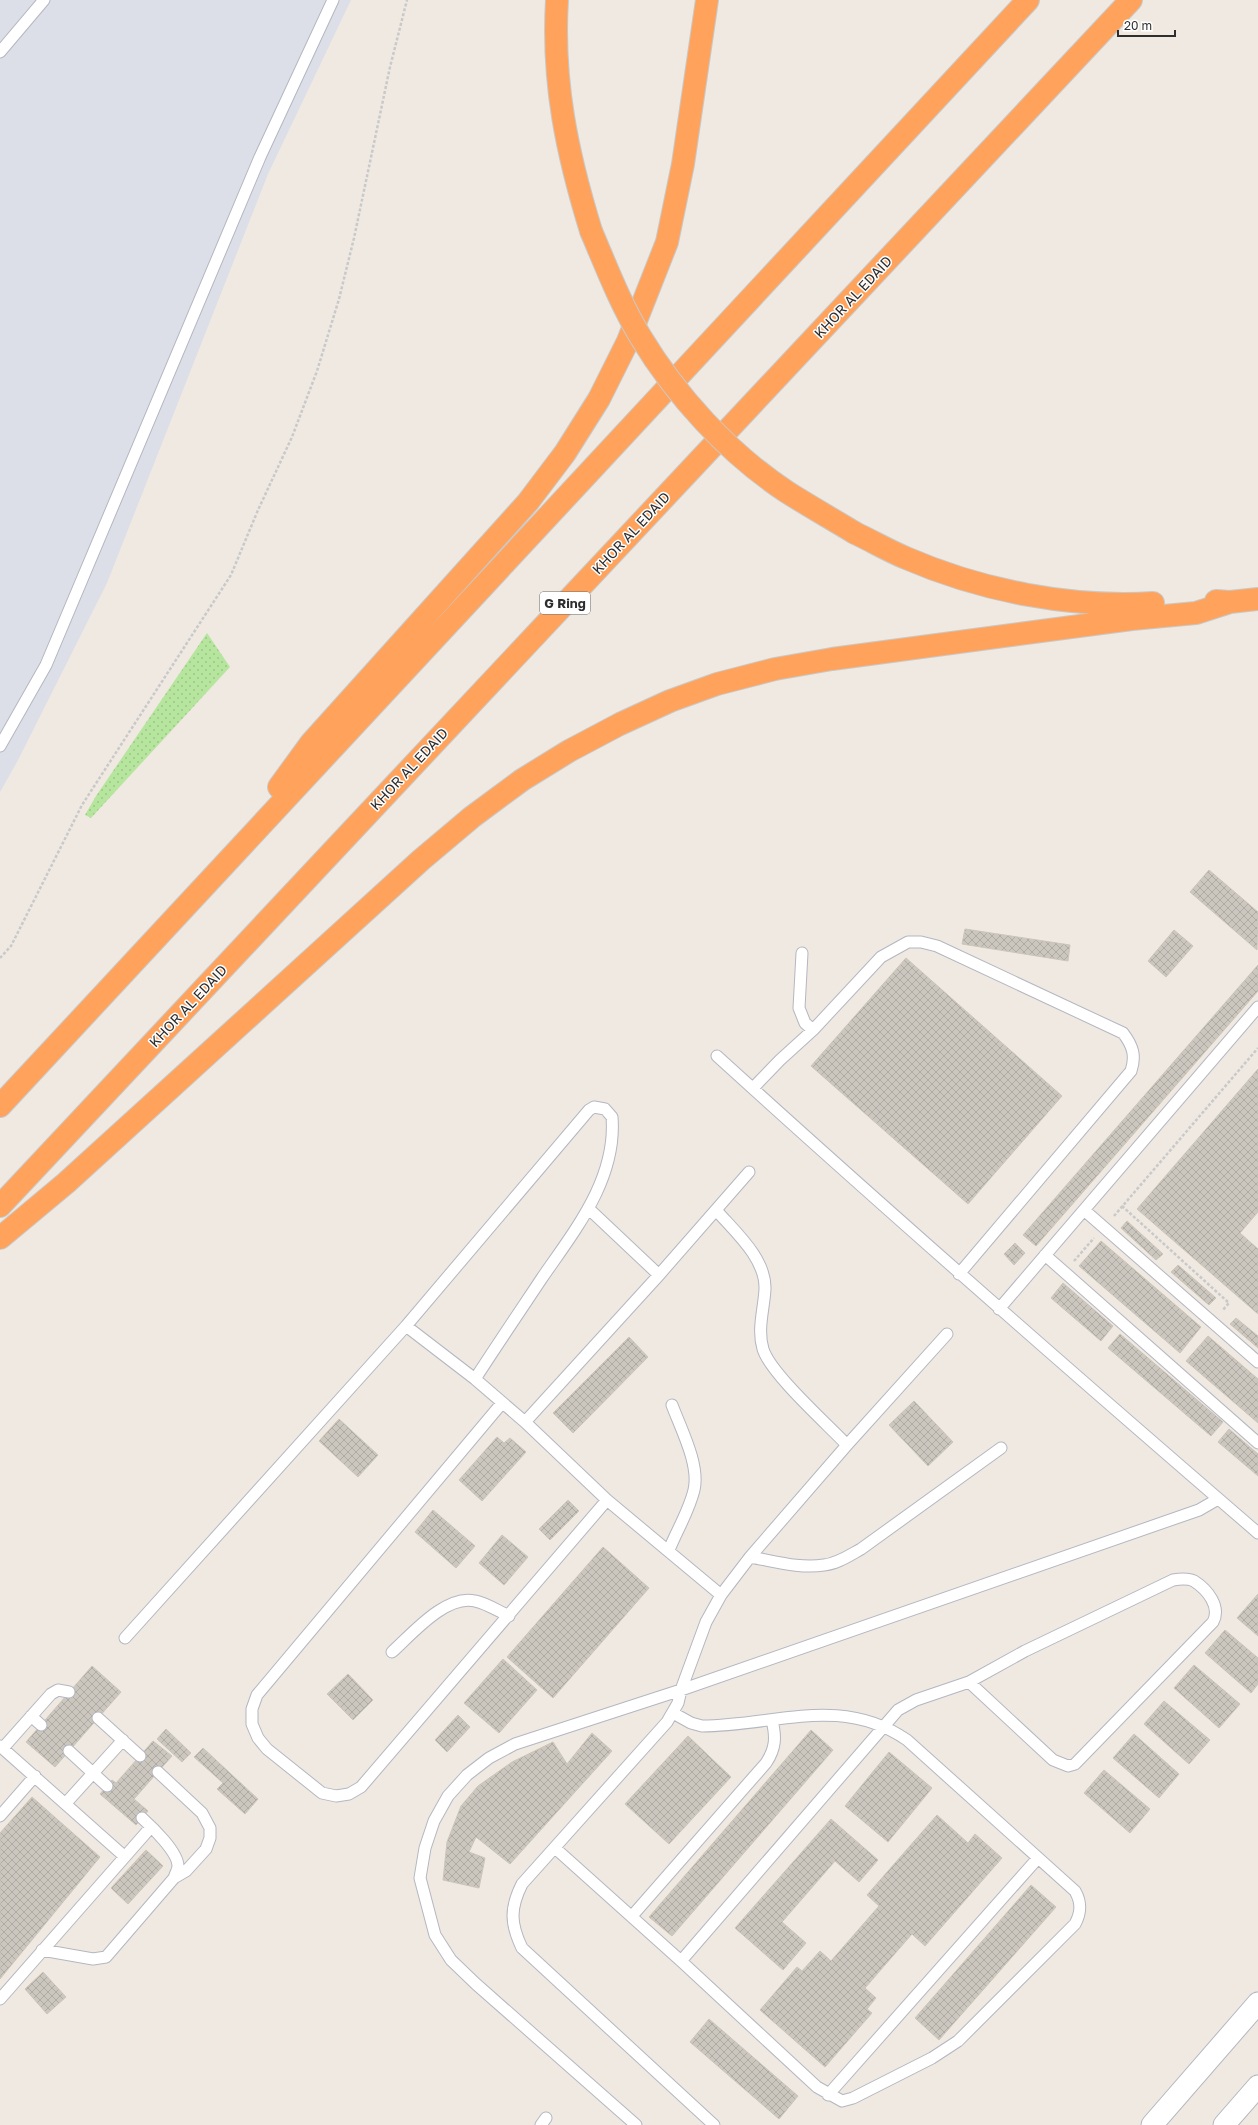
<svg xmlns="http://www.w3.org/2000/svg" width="1258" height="2125" font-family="'Golos Text',sans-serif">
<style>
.airport{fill:#dcdee8}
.grass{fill:url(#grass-dots)}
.building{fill:url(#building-cross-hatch);stroke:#cbc5ba}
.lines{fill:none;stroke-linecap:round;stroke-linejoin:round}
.lane-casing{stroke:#b4b7c1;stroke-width:13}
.street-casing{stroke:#b4b7c1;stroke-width:23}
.highway-casing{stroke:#c9c9c9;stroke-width:24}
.path{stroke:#c9c9c9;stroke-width:2.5;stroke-dasharray:3 2;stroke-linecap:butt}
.lane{stroke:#fff;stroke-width:11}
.street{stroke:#fff;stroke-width:21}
.highway{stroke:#ffa35c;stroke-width:22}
.highway-bridge-casing{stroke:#c9c9c9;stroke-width:24;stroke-linecap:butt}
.highway-bridge{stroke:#ffa35c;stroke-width:22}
.labels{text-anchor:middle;stroke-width:3;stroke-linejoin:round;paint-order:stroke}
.shield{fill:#fff;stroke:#6d6d6d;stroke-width:1}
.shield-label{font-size:13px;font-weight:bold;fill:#2e2e2e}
.street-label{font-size:14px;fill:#2e2e2e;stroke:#fff}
</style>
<defs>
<pattern id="grass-dots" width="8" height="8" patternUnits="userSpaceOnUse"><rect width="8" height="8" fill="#b6e59e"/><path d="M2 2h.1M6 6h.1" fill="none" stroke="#9dc588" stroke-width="1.8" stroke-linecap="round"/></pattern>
<pattern id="building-cross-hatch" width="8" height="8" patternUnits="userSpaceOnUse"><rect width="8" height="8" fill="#cbc7bf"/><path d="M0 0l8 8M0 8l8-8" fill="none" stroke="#afaba4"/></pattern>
</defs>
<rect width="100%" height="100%" fill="#efe9e1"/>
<path class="airport" d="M0 0H351L268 174 107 583 17 762 0 792Z"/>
<path class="grass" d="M207 633 230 667 91 818 85 815 96 796Z"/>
<path class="building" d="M1209 870 1258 912 1257 950 1190 892Z
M965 929 1070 945 1068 961 962 944Z
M1174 930 1193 946 1166 977 1148 961Z
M906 958 1062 1096 968 1204 811 1066Z
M1258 965V991L1036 1246 1023 1235Z
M1258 1069V1212L1240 1233 1258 1249V1314L1137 1209Z
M1127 1221 1163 1254 1156 1260 1121 1228Z
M1101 1241 1201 1327 1180 1353 1079 1266Z
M1015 1243 1025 1253 1014 1265 1004 1254Z
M1178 1265 1216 1298 1209 1305 1171 1272Z
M1063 1283 1113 1326 1101 1341 1051 1298Z
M1236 1318 1258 1336V1348L1230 1324Z
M1120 1334 1223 1422 1211 1436 1108 1348Z
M1208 1336 1258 1379V1423L1186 1361Z
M629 1337 648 1357 573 1433 553 1413Z
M914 1401 953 1442 928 1466 889 1425Z
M339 1419 378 1455 358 1477 319 1441Z
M1229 1429 1258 1454V1476L1218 1442Z
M497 1437 504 1443 510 1438 526 1452 482 1501 459 1480Z
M568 1500 579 1511 550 1540 539 1529Z
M433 1510 475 1546 456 1568 415 1532Z
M502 1535 528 1557 504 1585 479 1563Z
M603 1547 649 1588 553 1698 507 1657Z
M1258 1594V1636L1237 1618Z
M1225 1630 1258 1658V1684L1251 1693 1205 1653Z
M503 1659 537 1690 499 1733 464 1703Z
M1194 1665 1240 1704 1219 1728 1174 1688Z
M92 1666 121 1692 55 1767 26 1742Z
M348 1674 373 1700 353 1720 327 1694Z
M1164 1701 1210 1740 1189 1764 1144 1724Z
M458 1715 470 1727 447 1752 435 1740Z
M166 1729 191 1753 182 1762 157 1739Z
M811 1730 833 1750 672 1936 649 1917Z
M592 1733 612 1751 510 1864 476 1837 469 1852 485 1858 479 1888 443 1880 447 1842 461 1806 478 1786 512 1762 553 1742 567 1764Z
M1134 1734 1179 1774 1159 1798 1113 1758Z
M688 1736 731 1777 669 1844 625 1804Z
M153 1741 172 1756 134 1799 148 1811 136 1825 100 1794 112 1780 116 1783Z
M203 1748 258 1799 245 1814 217 1789 223 1783 194 1757Z
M889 1752 932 1788 888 1842 845 1806Z
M1104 1770 1150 1809 1130 1833 1084 1793Z
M32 1797 100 1857 0 1979V1833Z
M937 1815 968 1843 975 1834 1002 1858 925 1946 912 1934 865 1988 876 1998 867 2009 872 2013 825 2067 760 2010 797 1967 802 1971 820 1951 831 1961 879 1906 867 1895Z
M831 1819 878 1860 859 1882 835 1861 782 1922 806 1943 783 1970 735 1928Z
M146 1850 163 1866 128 1904 111 1888Z
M1031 1885 1056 1907 939 2040 915 2018Z
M43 1972 66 1997 47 2014 25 1989Z
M709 2019 798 2096 779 2119 690 2042Z"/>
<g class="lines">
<g class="lane-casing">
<path id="lane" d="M0 52 44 0
M0 746 46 665 260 157 333 0
M802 953 799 1008 805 1023 813 1030
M717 1056C895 1218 1076 1376 1258 1533
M753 1088 780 1060 813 1030 881 957 908 942H921L937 946 1123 1033C1133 1046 1136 1056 1131 1071L959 1274
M589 1209 659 1275
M716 1210C734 1231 766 1258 765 1289 764 1309 757 1329 763 1349 770 1373 827 1424 847 1445
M1084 1210 1258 1362
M1045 1255 1258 1443
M999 1309 1258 1007
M406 1326 475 1379 525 1422 607 1500 721 1595
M502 1403 257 1695 252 1709V1724L258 1738 267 1749 322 1793 336 1796 349 1794 361 1787 607 1500
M525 1422 659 1275 749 1172
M669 1550C677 1530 689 1511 694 1490 700 1465 681 1429 672 1405
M750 1557C774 1561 800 1569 824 1565 837 1564 850 1555 861 1549L1001 1448
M125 1638 406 1326 589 1110 594 1107 605 1109 612 1117C617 1179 575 1230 542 1278 520 1311 497 1345 475 1379
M392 1652C412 1634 446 1594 475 1601 486 1603 498 1611 509 1616
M31 1716 41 1725
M98 1718 140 1756
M0 1746 124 1856
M3 1748 51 1694 58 1690 69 1692
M69 1751 107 1786
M66 1803 123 1740
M0 1816 35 1776
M142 1818C152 1827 178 1852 178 1866 178 1870 175 1874 174 1878
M555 1848 681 1961 817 2087 842 2101 853 2098 932 2058 958 2041 1075 1924C1081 1913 1082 1903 1075 1891L907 1740C840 1694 775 1726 702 1726L691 1723 673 1713
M632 1916 766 1763C776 1748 776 1737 772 1720
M42 1950 93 1959 106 1957 174 1878 186 1871 206 1849 210 1838V1828L202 1813 158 1772
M681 1961 898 1710 916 1700 969 1682 1025 1651 1173 1580C1179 1579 1188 1578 1194 1581 1208 1590 1221 1607 1213 1622L1075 1764 1068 1766 1053 1760 969 1682
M0 1999 151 1827
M828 2095 1038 1858
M541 2125 546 2118
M636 2125 476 1984 451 1960 435 1935 420 1878 425 1848 434 1821 448 1796 467 1775 489 1758 515 1744 681 1690 1199 1510 1218 1499
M714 2125 522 1948C510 1923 510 1908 522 1884L667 1722 678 1703 681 1690 706 1622 721 1595 750 1557 847 1445 947 1334"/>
</g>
<g class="street-casing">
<path id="street" d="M1152 2125 1258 2003
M1224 2125 1258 2086"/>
</g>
<g class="highway-casing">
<path id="highway" d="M557 0C552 82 567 153 591 231
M855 533C872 541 889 551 906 558 982 591 1071 608 1153 603
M1216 601 1230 602 1258 599
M279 787 311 743 528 502 565 453 599 399 628 341 667 242 683 164 707 0
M0 1106 1028 0
M0 1206 1131 0
M0 1238 66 1183 421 860 472 817 522 780 569 751 620 724 670 701 717 684 775 669 832 659 1132 619 1196 613 1230 602"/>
</g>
<path class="path" d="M0 958 11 946 82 805 231 575 258 510 292 437 317 371 339 299 354 238 390 67 407 0
M1122 1206 1229 1303 1222 1311
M1114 1216 1258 1048
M1074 1261 1094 1238"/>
<use href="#lane" class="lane"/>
<use href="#street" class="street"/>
<use href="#highway" class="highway"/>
<g class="highway-bridge-casing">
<path id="highway-bridge" d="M591 231C606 266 620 303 640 336 676 396 728 453 787 492 809 506 832 519 855 533"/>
</g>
<use href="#highway-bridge" class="highway-bridge"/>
</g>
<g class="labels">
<rect class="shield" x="540" y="592" width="50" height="22" rx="3"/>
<g class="shield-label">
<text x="565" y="608">G Ring</text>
</g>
<g class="street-label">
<text transform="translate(853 297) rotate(-47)" y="5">KHOR AL EDAID</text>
<text transform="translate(631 533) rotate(-47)" y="5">KHOR AL EDAID</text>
<text transform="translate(409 769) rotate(-47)" y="5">KHOR AL EDAID</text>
<text transform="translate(188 1006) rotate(-47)" y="5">KHOR AL EDAID</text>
</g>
</g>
<path d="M1118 30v6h57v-6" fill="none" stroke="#2e2e2e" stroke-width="2"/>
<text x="1124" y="30" font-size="12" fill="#2e2e2e" stroke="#ffffff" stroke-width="3" paint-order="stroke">20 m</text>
</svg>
